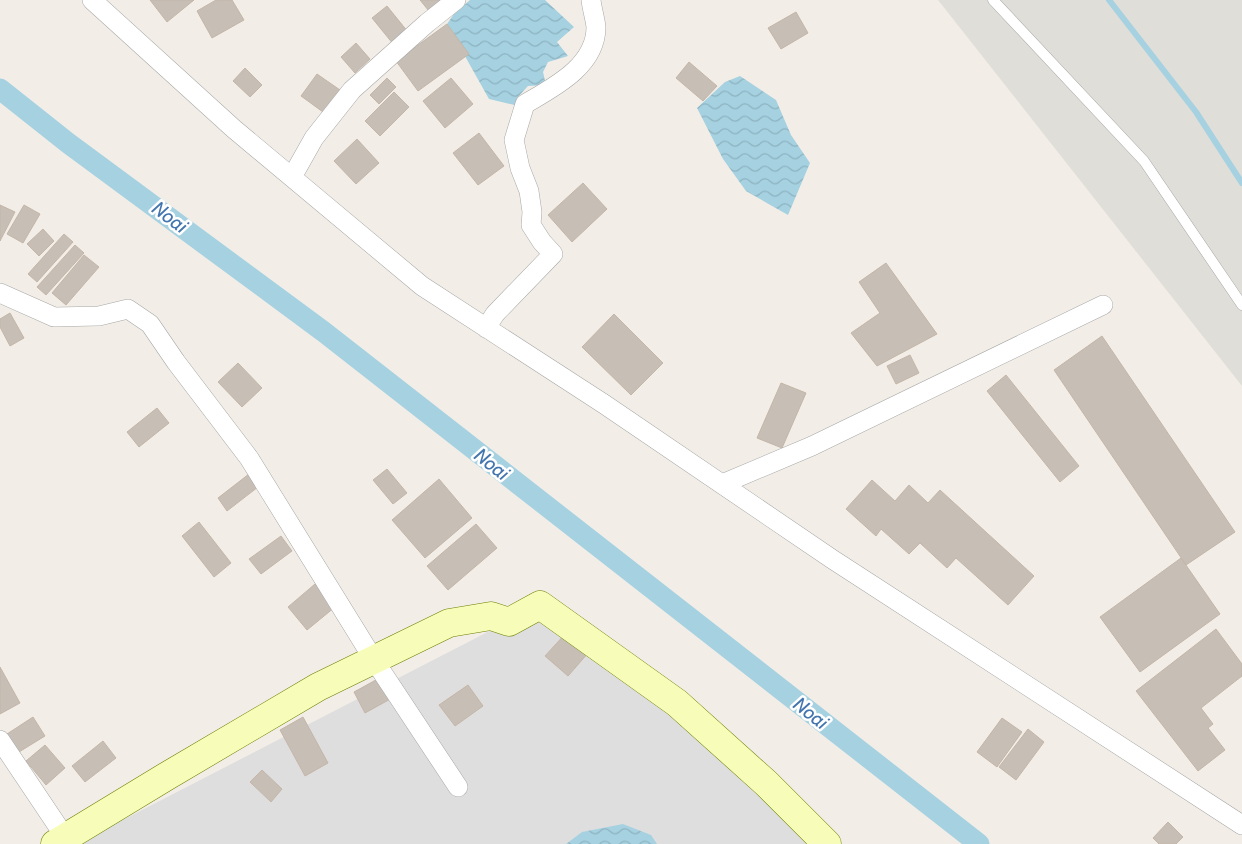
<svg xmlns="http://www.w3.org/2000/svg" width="1242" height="844" font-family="Cabin,sans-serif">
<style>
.residential{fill:#dfdede}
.airport{fill:#e0ded8}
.water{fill:url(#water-waves)}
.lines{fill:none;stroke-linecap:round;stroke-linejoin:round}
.stream{stroke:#a5d1e1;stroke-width:6}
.canal{stroke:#a5d1e1;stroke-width:21}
.building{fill:#c7beb6;stroke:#c4b6a8}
.lane-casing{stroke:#a8a8a8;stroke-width:11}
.street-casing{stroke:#a8a8a8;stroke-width:20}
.secondary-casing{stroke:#6c7f00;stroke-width:29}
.lane{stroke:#fff;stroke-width:10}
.street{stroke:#fff;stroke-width:19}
.secondary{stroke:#f7fdb9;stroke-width:28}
.labels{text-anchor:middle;stroke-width:5;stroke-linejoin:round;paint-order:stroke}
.water-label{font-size:20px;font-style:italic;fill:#4375af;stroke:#fff}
</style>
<defs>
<pattern id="water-waves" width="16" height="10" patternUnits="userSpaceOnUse" patternTransform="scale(1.25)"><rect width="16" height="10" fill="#a5d1e1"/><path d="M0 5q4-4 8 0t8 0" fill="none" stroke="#8eb3c1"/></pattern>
</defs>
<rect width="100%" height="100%" fill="#f2eee7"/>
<path class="residential" d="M540 605 823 844H76Z"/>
<path class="airport" d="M938 0H1242V386Z"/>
<path class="water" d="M470 0H545L574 27 557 42 568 56 548 62 543 72 546 85 528 86 516 99 519 106 489 99 447 24 454 14Z
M740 76 776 100 791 135 810 163 788 215 746 191 723 159 697 108 725 82Z
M623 824 651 835 657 844H566L582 832Z"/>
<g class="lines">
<path class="stream" d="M1109 0 1196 112 1242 183"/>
<path class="canal" d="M0 89 68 143 324 332 979 844"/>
</g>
<path class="building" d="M150 0H194L167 22Z
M216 0H232L244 20 212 38 197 11Z
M420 0H445L433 16Z
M387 6 408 32 394 45 372 18Z
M796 12 808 33 781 49 768 28Z
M447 24 469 54 418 91 396 61Z
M356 43 370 59 355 73 341 57Z
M689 62 717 86 703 101 676 78Z
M245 68 262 85 250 97 233 81Z
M317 74 340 90 323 112 301 96Z
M387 78 396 87 379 104 370 95Z
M451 78 473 104 445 128 423 101Z
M394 92 409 107 380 136 365 121Z
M479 133 504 166 478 185 453 153Z
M357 139 379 163 356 184 334 161Z
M583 183 607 209 572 242 548 215Z
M0 205 15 212 0 241Z
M24 205 40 214 23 243 7 234Z
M43 229 54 241 39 256 27 244Z
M64 234 73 242 37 282 28 274Z
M75 245 84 253 46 295 37 287Z
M84 255 99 267 66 305 52 293Z
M886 263 937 334 877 366 851 333 880 313 859 282Z
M10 313 24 338 10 346 0 327V319Z
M614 314 663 363 631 395 582 347Z
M1102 336 1235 532 1186 565 1054 370Z
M910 355 919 373 896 384 887 366Z
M238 363 262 388 242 407 218 382Z
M1006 375 1079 466 1060 482 987 391Z
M781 383 806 393 782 448 757 438Z
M157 408 169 423 139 447 127 432Z
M387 469 407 493 393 504 373 480Z
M249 474 258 487 227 511 218 498Z
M439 479 472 518 425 558 392 520Z
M872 480 895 501 909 485 928 503 940 490 1034 576 1008 605 956 558 947 568 920 543 909 554 881 529 876 536 846 509Z
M199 522 231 563 214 577 182 536Z
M476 524 497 548 448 590 427 566Z
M281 536 292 551 261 574 249 559Z
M1181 558 1220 614 1140 672 1100 617Z
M315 584 335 607 307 630 288 607Z
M1216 629 1242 664V676L1201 708 1213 724 1208 728 1225 750 1198 771 1136 691Z
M567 632 589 652 568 676 545 656Z
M0 667 20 703 0 714Z
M383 676 394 697 365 713 354 692Z
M468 685 483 706 455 726 439 705Z
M33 717 45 736 19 752 7 734Z
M303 717 328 763 305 776 280 730Z
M1002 718 1022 732 997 767 977 752Z
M1028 729 1044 742 1016 780 999 767Z
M103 741 116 758 85 782 72 766Z
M45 745 65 768 46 785 26 761Z
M262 770 282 789 271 802 250 782Z
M1168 822 1183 837 1176 844H1159L1153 838Z"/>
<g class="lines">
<g class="lane-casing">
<path id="lane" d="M993 0 1144 161 1242 305"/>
</g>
<g class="street-casing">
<path id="street" d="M92 0 234 129 422 286 604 404 832 559 1242 825
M292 177 314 138 352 90 427 23 456 0
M0 293 54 317 99 316 128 309 150 324 176 362 249 458 374 660 458 787
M486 328 495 314 553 254 542 242 531 225 532 212 529 191 520 168 514 140 525 104C554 87 596 66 596 27 595 18 592 9 591 0
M722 484 812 446 1103 305
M0 740 65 837"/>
</g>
<g class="secondary-casing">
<path id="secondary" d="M55 844 167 776 318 687 449 623 491 616 509 622 540 605 677 703 766 783 827 844"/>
</g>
<use href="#lane" class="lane"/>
<use href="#street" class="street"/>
<use href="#secondary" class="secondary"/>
</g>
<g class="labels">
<g class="water-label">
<text transform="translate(170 217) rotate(37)" y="7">Noai</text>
<text transform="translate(492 464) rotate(38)" y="7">Noai</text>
<text transform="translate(811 713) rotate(38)" y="7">Noai</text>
</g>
</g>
</svg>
